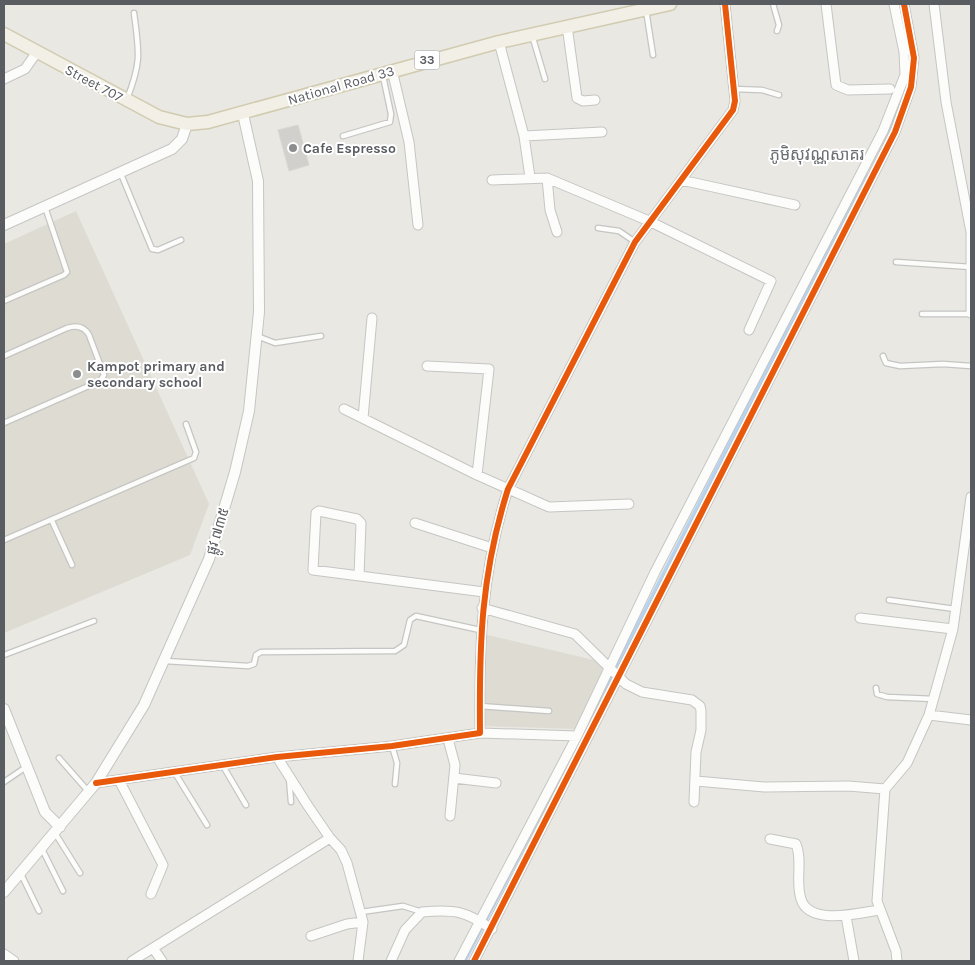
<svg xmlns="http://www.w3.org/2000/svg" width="975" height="965" font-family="Karla,'Noto Sans Khmer',sans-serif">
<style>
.education{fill:#dddbd2}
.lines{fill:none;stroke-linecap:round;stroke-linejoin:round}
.stream{stroke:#b4d4f6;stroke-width:3}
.building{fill:#d1d0cd;stroke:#d8d7d2}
.service-casing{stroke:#c5c5c4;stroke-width:7}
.minor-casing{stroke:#c5c5c4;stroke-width:11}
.tertiary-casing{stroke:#c5c5c4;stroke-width:12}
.primary-casing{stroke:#d1cbb0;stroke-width:15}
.service{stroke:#fcfcfb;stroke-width:4.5}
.minor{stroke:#fcfcfb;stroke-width:9}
.tertiary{stroke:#fcfcfb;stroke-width:10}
.primary{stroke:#f2f0e6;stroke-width:12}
.cycleway-casing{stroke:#fff;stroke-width:9}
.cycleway{stroke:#e8590c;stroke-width:6}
.poi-dot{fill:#8b8d8e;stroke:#fff;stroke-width:2}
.labels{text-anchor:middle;stroke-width:4;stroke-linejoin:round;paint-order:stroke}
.shield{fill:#fff;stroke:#8b8d90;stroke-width:1}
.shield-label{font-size:12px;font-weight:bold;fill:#595c61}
.street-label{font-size:14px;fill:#595c61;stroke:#fff}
.poi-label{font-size:14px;font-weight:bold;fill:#595c61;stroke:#fff;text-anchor:start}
.quarter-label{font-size:16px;fill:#6a6e73;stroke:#fff}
</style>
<rect width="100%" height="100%" fill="#e9e8e3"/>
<path class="education" d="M76 211 209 504 190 555 4 633V244Z
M483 634 594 660 605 671 577 729 482 726Z"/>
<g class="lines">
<path class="stream" d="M888 131 897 113 905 85
M587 724 866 174
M465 961 556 785"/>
</g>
<path class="building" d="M298 125 309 165 289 171 278 130Z"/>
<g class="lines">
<g class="service-casing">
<path id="service" d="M773 4 779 25 777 31
M646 10 653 55
M532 35 545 79
M734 89 762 90 779 95
M127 99C142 61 139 52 134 13
M343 136 390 122 391 114 383 76
M121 174 152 249 158 250 181 240
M598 228 619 231 635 242
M896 262 971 267
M4 301 64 275 67 272 45 207
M922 314H971
M257 336 275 343 321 336
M4 356 67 328C76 325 84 326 89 335L104 375 100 381 4 423
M883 356 886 363 900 366 943 364 971 366
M52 521 72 565
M4 540 194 458 196 452 186 424
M889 600 955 609
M4 655 94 621
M165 661 248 666 254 664 256 655 261 652 395 651 404 645 410 620 416 616 480 630
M876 688 877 694 887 697 934 699
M480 706 549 711
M392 746 397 763 395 784
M59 758 88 791
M223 766 246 805
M175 773 207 825
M289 778 291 802
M4 782 26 767
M55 833 80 873
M42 849 63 891
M21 874 39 911
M361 912 403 906 422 912"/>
</g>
<g class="minor-casing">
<path id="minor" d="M826 4 836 85 848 90 890 89
M934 4 946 102 971 232
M567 26 577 98 583 101 595 100
M499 42 524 136 530 177
M392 70 409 142 418 225
M4 79 25 69 37 52
M524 136 602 132
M547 178 550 210 557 232
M492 180 547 178 649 221 771 281 749 330
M681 180 795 205
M971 235V313
M427 366 489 369 477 475
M344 409 477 475 549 507 629 504
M363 418 372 318
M415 523 492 548
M359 576 361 523 357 519 319 511 316 513 313 570 484 592
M482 608 575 634 626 684 642 692 692 700 700 706 701 711V730L696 752 694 802
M860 618 953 629
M929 715 971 720
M577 736 655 572 883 131 905 75 904 52 894 4
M448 739 455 765 450 816
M277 757 308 806 330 838 341 850 347 863 363 922 358 961
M454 778 496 783
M119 780 163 865 151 894
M696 781 765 787 848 786 885 789
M96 783 277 757 392 746 480 733C479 644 481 574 508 489L635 242 733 110 735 101 725 4
M770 839 796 844C803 861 795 882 801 899 809 926 859 913 879 910
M846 916 854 961
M311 936 347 924 363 922
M153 948 162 961
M4 954 14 961
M132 961 330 838
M391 961 405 930 422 912C455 909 465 911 492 929
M459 961 577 736 480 733
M474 961 895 132 911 87 914 58 904 4
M897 961 896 951 877 901 885 789 907 763 929 715 953 629 971 497"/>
</g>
<g class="tertiary-casing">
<path id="tertiary" d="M4 225 172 149 182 139 187 124
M4 709 45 812 60 827
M4 892 96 783 144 705 209 559 235 472 249 411 259 312 258 181 243 114"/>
</g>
<g class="primary-casing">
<path id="primary" d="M4 34 159 117 187 124 208 122 499 42 670 4"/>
</g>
<use href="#service" class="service"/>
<use href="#minor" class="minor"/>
<use href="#tertiary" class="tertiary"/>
<use href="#primary" class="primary"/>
<g class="cycleway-casing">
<path id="cycleway" d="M96 783 277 757 392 746 480 733C479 644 481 574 508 489L635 242 733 110 735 101 725 4
M474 961 895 132 911 87 914 58 904 4"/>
</g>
<use href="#cycleway" class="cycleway"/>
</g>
<g class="poi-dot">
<circle cx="293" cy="148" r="5"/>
<circle cx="77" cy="374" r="5"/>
</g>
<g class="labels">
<rect class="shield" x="414.5" y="50.5" width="25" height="19" rx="4"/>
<g class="shield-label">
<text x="427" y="64">33</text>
</g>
<g class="street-label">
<text transform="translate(94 83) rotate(28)" y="5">Street 707</text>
<text transform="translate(341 85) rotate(-16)" y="5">National Road 33</text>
<text transform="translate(217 531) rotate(-73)" y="5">ផ្លូវ ៧៣៥</text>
</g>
<g class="poi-label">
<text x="303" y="153">Cafe Espresso</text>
<text x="87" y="371">Kampot primary and<tspan x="87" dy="16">secondary school</tspan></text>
</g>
<g class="quarter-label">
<text x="817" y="160">ភូមិសុវណ្ណសាគរ</text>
</g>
</g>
<rect width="975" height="965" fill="none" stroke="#595c61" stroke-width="10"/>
</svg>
